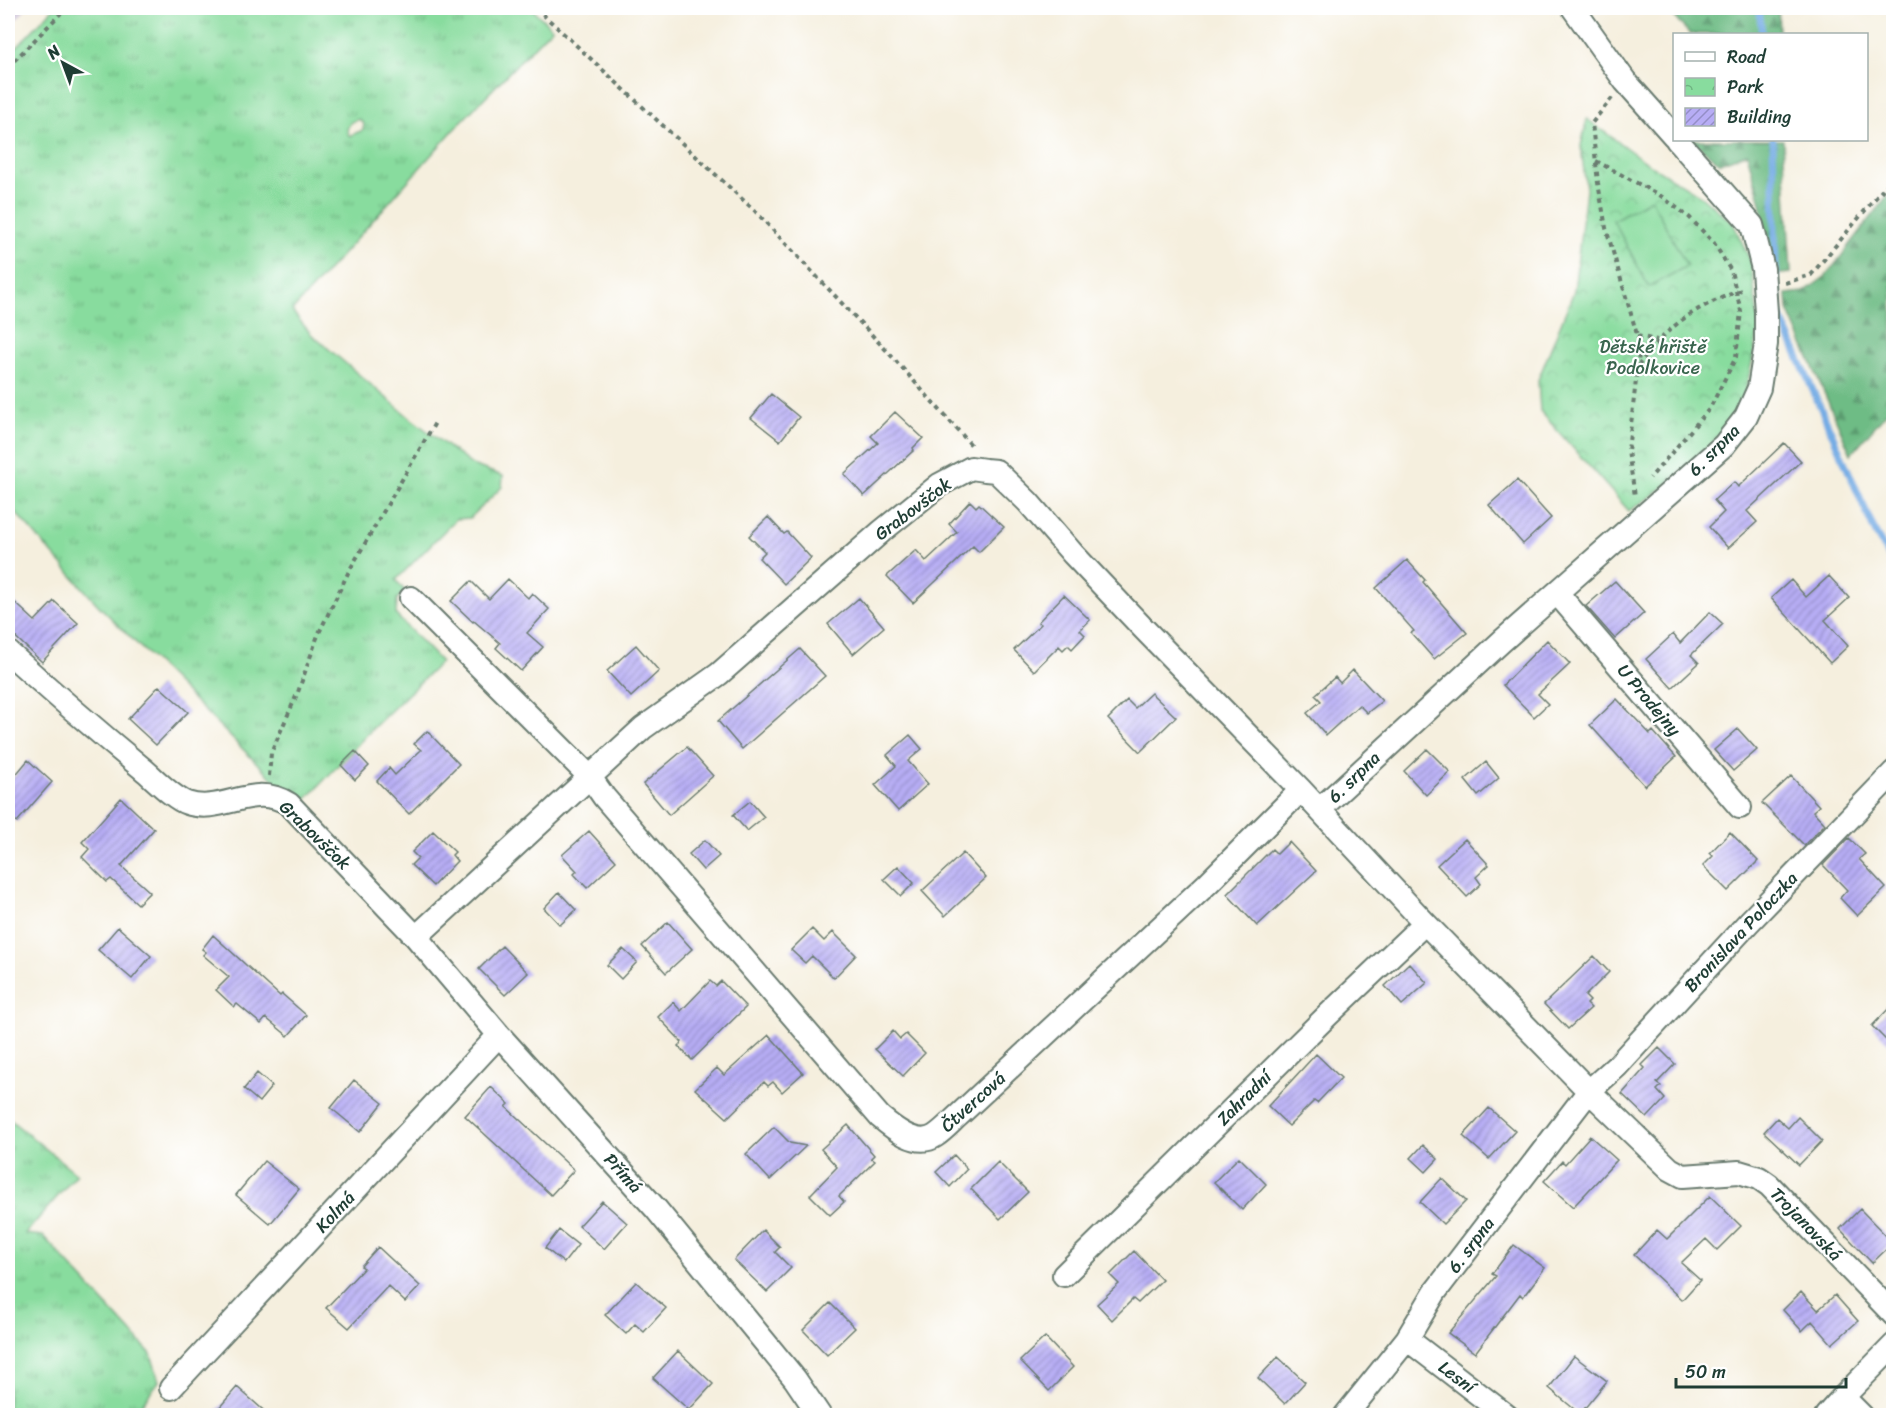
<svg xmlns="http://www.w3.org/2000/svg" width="1901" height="1423" font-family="Sriracha,sans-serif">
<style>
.railway{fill:#cabfd7}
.grass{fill:url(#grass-tufts);stroke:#548c69;stroke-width:1.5;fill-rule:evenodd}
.forest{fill:url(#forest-firs);stroke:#467c5c;stroke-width:1.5}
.park{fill:url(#park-crowns);stroke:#548c69;stroke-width:1.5}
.pitch{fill:#88dc9e;stroke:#548c69;stroke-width:1.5}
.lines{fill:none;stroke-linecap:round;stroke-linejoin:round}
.stream{stroke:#75ace4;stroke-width:7}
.building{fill:url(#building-hatch)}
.minor-casing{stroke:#6a7b70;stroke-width:26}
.path{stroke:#6a7b70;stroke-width:4;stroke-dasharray:4.5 4.5;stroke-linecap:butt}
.minor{stroke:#fff;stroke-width:22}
.labels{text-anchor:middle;stroke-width:4.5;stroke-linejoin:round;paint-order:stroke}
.park-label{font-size:18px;fill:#39654e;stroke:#fff}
.street-label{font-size:18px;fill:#1f3d34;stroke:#fff}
</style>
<defs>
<pattern id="grass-tufts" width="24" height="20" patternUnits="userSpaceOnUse" patternTransform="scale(1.5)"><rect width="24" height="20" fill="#88dc9e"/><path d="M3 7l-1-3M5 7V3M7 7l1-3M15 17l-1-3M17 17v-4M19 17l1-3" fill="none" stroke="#6fb482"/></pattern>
<pattern id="forest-firs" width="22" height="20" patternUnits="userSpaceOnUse" patternTransform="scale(1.5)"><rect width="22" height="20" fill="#6ebc85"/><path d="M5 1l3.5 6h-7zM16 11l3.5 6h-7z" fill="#5a9a6e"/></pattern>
<pattern id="park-crowns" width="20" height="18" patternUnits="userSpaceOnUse" patternTransform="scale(1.5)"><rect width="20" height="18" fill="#88dc9e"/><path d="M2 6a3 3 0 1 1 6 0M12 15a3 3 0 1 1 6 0" fill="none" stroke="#6fb482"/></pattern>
<pattern id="building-hatch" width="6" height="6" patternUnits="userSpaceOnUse" patternTransform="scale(1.5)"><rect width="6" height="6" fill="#b7adf5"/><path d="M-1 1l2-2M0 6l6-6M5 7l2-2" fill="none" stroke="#948ec7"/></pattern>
</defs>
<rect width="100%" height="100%" fill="#fff"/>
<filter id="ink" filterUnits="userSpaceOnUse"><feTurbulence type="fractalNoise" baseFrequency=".0167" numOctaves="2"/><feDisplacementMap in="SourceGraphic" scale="12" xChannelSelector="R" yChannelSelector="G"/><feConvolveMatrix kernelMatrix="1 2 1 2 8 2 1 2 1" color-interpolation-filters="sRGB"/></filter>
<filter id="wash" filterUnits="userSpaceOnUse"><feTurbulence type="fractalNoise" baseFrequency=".008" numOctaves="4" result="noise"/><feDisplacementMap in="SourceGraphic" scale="24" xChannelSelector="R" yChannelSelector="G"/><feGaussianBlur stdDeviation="1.35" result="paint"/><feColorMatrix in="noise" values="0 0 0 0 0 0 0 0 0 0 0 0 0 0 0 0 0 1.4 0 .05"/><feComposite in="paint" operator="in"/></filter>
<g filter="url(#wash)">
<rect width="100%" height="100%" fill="#f5efde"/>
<path class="railway" d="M8 8H27L8 29Z"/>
<path class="grass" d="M54 8H531L552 28 458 125 292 311 311 334 409 417 472 465 503 476 502 487 470 518 456 519 396 580 405 591 397 599 396 615 441 662 374 727 300 806 98 605 8 504V56ZM359 119 364 124 363 130 349 136 347 129 351 122Z
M8 1118 77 1174 25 1234 43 1236 151 1354 159 1381 134 1415H8Z"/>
<path class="forest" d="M1650 8H1778L1779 34H1690L1671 14Z
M1691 140H1783L1791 273 1771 275 1761 203 1747 153 1720 163Z
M1893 189V405L1851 454 1788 310 1787 294 1804 292 1826 276Z"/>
<path class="park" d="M1587 119 1644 161 1701 196 1733 223 1751 262 1759 329 1746 390 1721 436 1654 495 1629 511 1540 411 1538 380 1574 291 1586 189 1581 146Z"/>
<path class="pitch" d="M1651 199 1687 266 1649 287 1613 220Z"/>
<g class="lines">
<path class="stream" d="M1759 8 1762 34
M1773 140 1776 276
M1777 289 1779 313 1876 534 1894 565"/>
</g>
<g id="blocks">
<path class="building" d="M771 394 799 417 780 441 751 418Z
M895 412 923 438 913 448 914 450 864 496 844 474 878 443 871 436Z
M1784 443 1801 461 1747 511 1757 522 1728 548 1709 527 1724 512 1714 500 1734 482 1738 487Z
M1517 480 1551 518 1523 544 1489 505Z
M970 501 976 507 979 504 1004 527 979 552 973 546 913 603 887 576 916 550 926 561 957 532 949 524Z
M768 517 784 534 787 532 811 558 784 584 759 558 765 552 749 536Z
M1407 560 1425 580 1423 582 1467 633 1434 659 1411 633 1414 631 1376 588Z
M1829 576 1849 598 1825 620 1848 646 1830 663 1771 598 1791 580 1806 597Z
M508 579 528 598 532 593 549 609 527 633 543 647 521 671 496 648 500 643 474 621 473 622 451 601 471 581 489 599Z
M1615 581 1644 613 1615 639 1586 606Z
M1064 595 1090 620 1080 630 1085 635 1072 649 1068 645 1063 650 1059 646 1034 671 1014 650 1041 624 1038 622Z
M8 596 35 621 54 601 78 623 42 662 8 630Z
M859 598 884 627 853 654 828 624Z
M1710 612 1723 624 1691 655 1699 663 1672 688 1646 659 1673 634 1680 643Z
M1547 640 1570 664 1538 694 1548 704 1534 717 1503 685Z
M636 645 659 671 631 697 607 671Z
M800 649 825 676 742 749 718 721Z
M1353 670 1382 701 1367 713 1359 705 1326 735 1307 713 1321 701 1315 695 1335 677 1340 683Z
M159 686 188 712 156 745 128 719Z
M1151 693 1176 717 1140 752 1108 719 1127 700 1135 708Z
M1617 699 1650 734 1653 731 1676 757 1645 786 1590 725Z
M1738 729 1757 750 1733 771 1714 750Z
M427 731 459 764 409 814 377 781 389 768 395 775 421 750 414 744Z
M910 735 922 749 908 761 928 784 898 811 875 785 896 766 887 755Z
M687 747 713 776 669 815 643 784Z
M1427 749 1450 772 1426 795 1404 771Z
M355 751 369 766 355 780 341 765Z
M28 760 52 782 17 822 8 814V784Z
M1486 762 1499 778 1478 796 1465 780Z
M1791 776 1819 806 1813 811 1825 824 1804 845 1762 803Z
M121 798 154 829 121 866 150 892 138 904 111 879 107 882 82 857 89 849 82 842Z
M750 801 764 817 747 831 733 815Z
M433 831 455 852 452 855 457 861 433 886 411 865 418 858 412 852Z
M589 831 616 861 587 888 574 874 577 871 562 855Z
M1730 832 1758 861 1728 891 1703 866 1713 856 1710 853Z
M1849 838 1865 854 1859 859 1886 888 1857 916 1840 898 1847 890 1823 865Z
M1465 839 1489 865 1476 877 1481 884 1467 897 1437 865Z
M705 840 719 856 703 870 689 854Z
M1289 842 1316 871 1257 926 1227 894 1272 849 1277 854Z
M963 853 986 878 945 916 922 891Z
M898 866 914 883 901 896 884 879Z
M559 892 576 910 560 925 544 908Z
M668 922 692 949 666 973 642 946Z
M118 927 151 956 132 979 98 950Z
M812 929 824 941 833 932 856 955 834 978 812 956 805 963 791 950Z
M213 935 280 996 282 994 306 1015 288 1036 266 1018 261 1024 237 1004 234 1007 216 990 229 977 203 955 206 952 202 949Z
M502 946 528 973 505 995 479 969Z
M623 949 637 962 621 979 607 965Z
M1594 956 1609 972 1585 996 1590 1001 1587 1004 1591 1008 1568 1029 1544 1004Z
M1409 963 1427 983 1402 1005 1385 986Z
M710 981 716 986 721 981 746 1007 692 1060 678 1046 682 1042 658 1017 673 1002 681 1011Z
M1893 1004V1047L1872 1026Z
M893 1031 900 1039 906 1034 925 1053 903 1076 875 1049Z
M769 1035 803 1073 782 1092 773 1082 768 1086 764 1082 727 1118 695 1089 717 1068 724 1075Z
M1659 1048 1675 1064 1657 1083 1661 1086 1657 1090 1665 1099 1647 1118 1622 1094 1645 1068 1642 1065Z
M1316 1054 1341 1078 1317 1103 1314 1101 1289 1126 1268 1106Z
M257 1073 272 1086 259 1102 244 1089Z
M354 1080 383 1103 360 1132 331 1108Z
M491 1087 509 1104 506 1107 574 1170 551 1195 465 1116Z
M1489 1108 1515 1131 1489 1159 1463 1136Z
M1798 1117 1822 1141 1799 1165 1764 1132 1777 1118 1788 1128Z
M848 1125 874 1155 871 1158 875 1161 839 1196 844 1202 830 1215 810 1195 837 1167 821 1149Z
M774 1127 790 1143 806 1146 770 1180 746 1154Z
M1590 1136 1617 1160 1573 1207 1544 1181 1562 1161 1565 1164Z
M1423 1145 1438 1159 1426 1172 1411 1158Z
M954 1155 967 1169 950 1187 936 1172Z
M1239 1157 1266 1184 1242 1210 1214 1182Z
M264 1161 299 1189 270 1224 236 1195Z
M998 1162 1028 1192 1000 1219 971 1189Z
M1442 1178 1466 1201 1443 1224 1420 1202Z
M1710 1196 1741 1226 1717 1250 1706 1239 1681 1263 1700 1280 1682 1300 1634 1255 1657 1230 1667 1239Z
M602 1201 627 1223 604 1249 579 1226Z
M1860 1209 1893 1243 1872 1263 1840 1229Z
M559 1230 578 1245 564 1263 545 1248Z
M763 1230 780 1247 775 1252 791 1268 767 1292 734 1260Z
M1514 1245 1545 1268 1523 1297 1520 1294 1475 1353 1448 1333 1496 1276 1492 1274Z
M378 1247 420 1286 405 1302 388 1286 349 1328 326 1308 364 1268 361 1266Z
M1134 1251 1162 1280 1138 1303 1133 1299 1112 1320 1097 1304 1119 1284 1110 1275Z
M636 1282 666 1308 644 1332 635 1324 626 1334 605 1315Z
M1801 1292 1818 1310 1835 1295 1858 1321 1832 1344 1812 1321 1802 1331 1783 1310Z
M830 1303 855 1328 827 1355 803 1330Z
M1045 1337 1073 1367 1049 1391 1020 1361Z
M678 1351 713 1384 689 1410 653 1378Z
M1574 1356 1607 1381 1580 1414 1549 1388Z
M1278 1357 1305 1382 1285 1404 1258 1378Z
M237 1387 270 1416H212Z"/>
</g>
</g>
<g filter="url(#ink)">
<use href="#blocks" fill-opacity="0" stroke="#6a7b70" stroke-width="1.5"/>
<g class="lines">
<g class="minor-casing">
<path id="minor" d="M1573 8 1625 81 1674 136
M1557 593 1740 807
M411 598 590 777 604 797 880 1117C893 1128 917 1148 935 1136 944 1130 952 1121 960 1114L1207 884 1301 790
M8 652C52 692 97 731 143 769 155 779 173 798 187 803 223 815 253 781 289 804L416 937 643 728 719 674 882 531 939 485 971 468 985 470 996 471 1028 502 1073 554 1144 629 1301 790 1425 923 1589 1091 1435 1292 1407 1339 1345 1416
M1894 772 1749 922 1617 1066 1589 1091 1670 1169 1683 1176 1739 1172 1759 1178 1769 1185 1894 1315
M1320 809 1502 641 1724 445 1746 417 1759 388 1766 344V312L1763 269 1752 225 1677 140
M416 937 499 1035 656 1209 795 1379 820 1416
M1064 1275 1328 1015 1425 923
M1407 1339 1507 1416
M171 1388 499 1035
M1826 1416 1843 1397
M1862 1416 1843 1397 1894 1345"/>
</g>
<path class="path" d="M536 8 754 210 887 351 972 446
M8 67 66 8
M1612 98 1592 123 1598 183 1606 228 1640 345 1628 451 1635 496
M1596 161 1661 196 1689 217 1714 243 1731 271 1741 311 1736 357 1710 408 1650 478
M1785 283 1811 275 1894 176
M1637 336 1657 340
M1638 366C1670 323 1695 307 1744 289
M269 776 271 753 298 692 318 635 349 571 436 421"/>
<use href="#minor" class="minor"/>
</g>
</g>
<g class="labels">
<g class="park-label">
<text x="1653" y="353">Dětské hřiště<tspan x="1653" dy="21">Podolkovice</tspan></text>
</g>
<g class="street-label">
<text transform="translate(1714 450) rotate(-45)" y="6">6. srpna</text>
<text transform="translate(913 509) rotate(-37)" y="6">Grabovščok</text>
<text transform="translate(1649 700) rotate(50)" y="6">U Prodejny</text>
<text transform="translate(1354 777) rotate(-44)" y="6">6. srpna</text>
<text transform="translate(315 835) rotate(44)" y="6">Grabovščok</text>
<text transform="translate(1741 932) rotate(-47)" y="6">Bronislava Poloczka</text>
<text transform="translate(1244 1098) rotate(-45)" y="6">Zahradní</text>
<text transform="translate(973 1102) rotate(-42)" y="6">Čtvercová</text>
<text transform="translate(623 1173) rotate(48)" y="6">Přímá</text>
<text transform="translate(335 1212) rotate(-47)" y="6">Kolmá</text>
<text transform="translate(1806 1224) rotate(46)" y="6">Trojanovská</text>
<text transform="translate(1471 1245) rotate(-53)" y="6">6. srpna</text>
<text transform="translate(1457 1377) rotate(37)" y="6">Lesní</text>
</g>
</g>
<rect width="1901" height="1423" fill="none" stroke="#fff" stroke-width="30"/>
<rect x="1673" y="33" width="195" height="108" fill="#ffffff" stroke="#a5b1ae" stroke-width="1.5"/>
<rect x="1685" y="52" width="30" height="9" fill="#ffffff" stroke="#a5b1ae" stroke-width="1.5"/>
<text x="1727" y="63" font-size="18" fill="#1f3d34">Road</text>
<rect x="1685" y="78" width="30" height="18" fill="url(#park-crowns)" stroke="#a5b1ae" stroke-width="1.5"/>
<text x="1727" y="93" font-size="18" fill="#1f3d34">Park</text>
<rect x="1685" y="108" width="30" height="18" fill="url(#building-hatch)" stroke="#a5b1ae" stroke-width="1.5"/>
<text x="1727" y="123" font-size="18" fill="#1f3d34">Building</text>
<g transform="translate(63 63) rotate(319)" stroke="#ffffff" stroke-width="4.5" paint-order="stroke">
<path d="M0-4.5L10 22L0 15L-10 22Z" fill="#1f3d34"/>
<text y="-9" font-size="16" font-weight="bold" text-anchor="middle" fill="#1f3d34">N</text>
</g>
<path d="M1676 1378v9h170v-9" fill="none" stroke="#1f3d34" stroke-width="3"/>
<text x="1685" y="1378" font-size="18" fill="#1f3d34" stroke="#ffffff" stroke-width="4.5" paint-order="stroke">50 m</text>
</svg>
